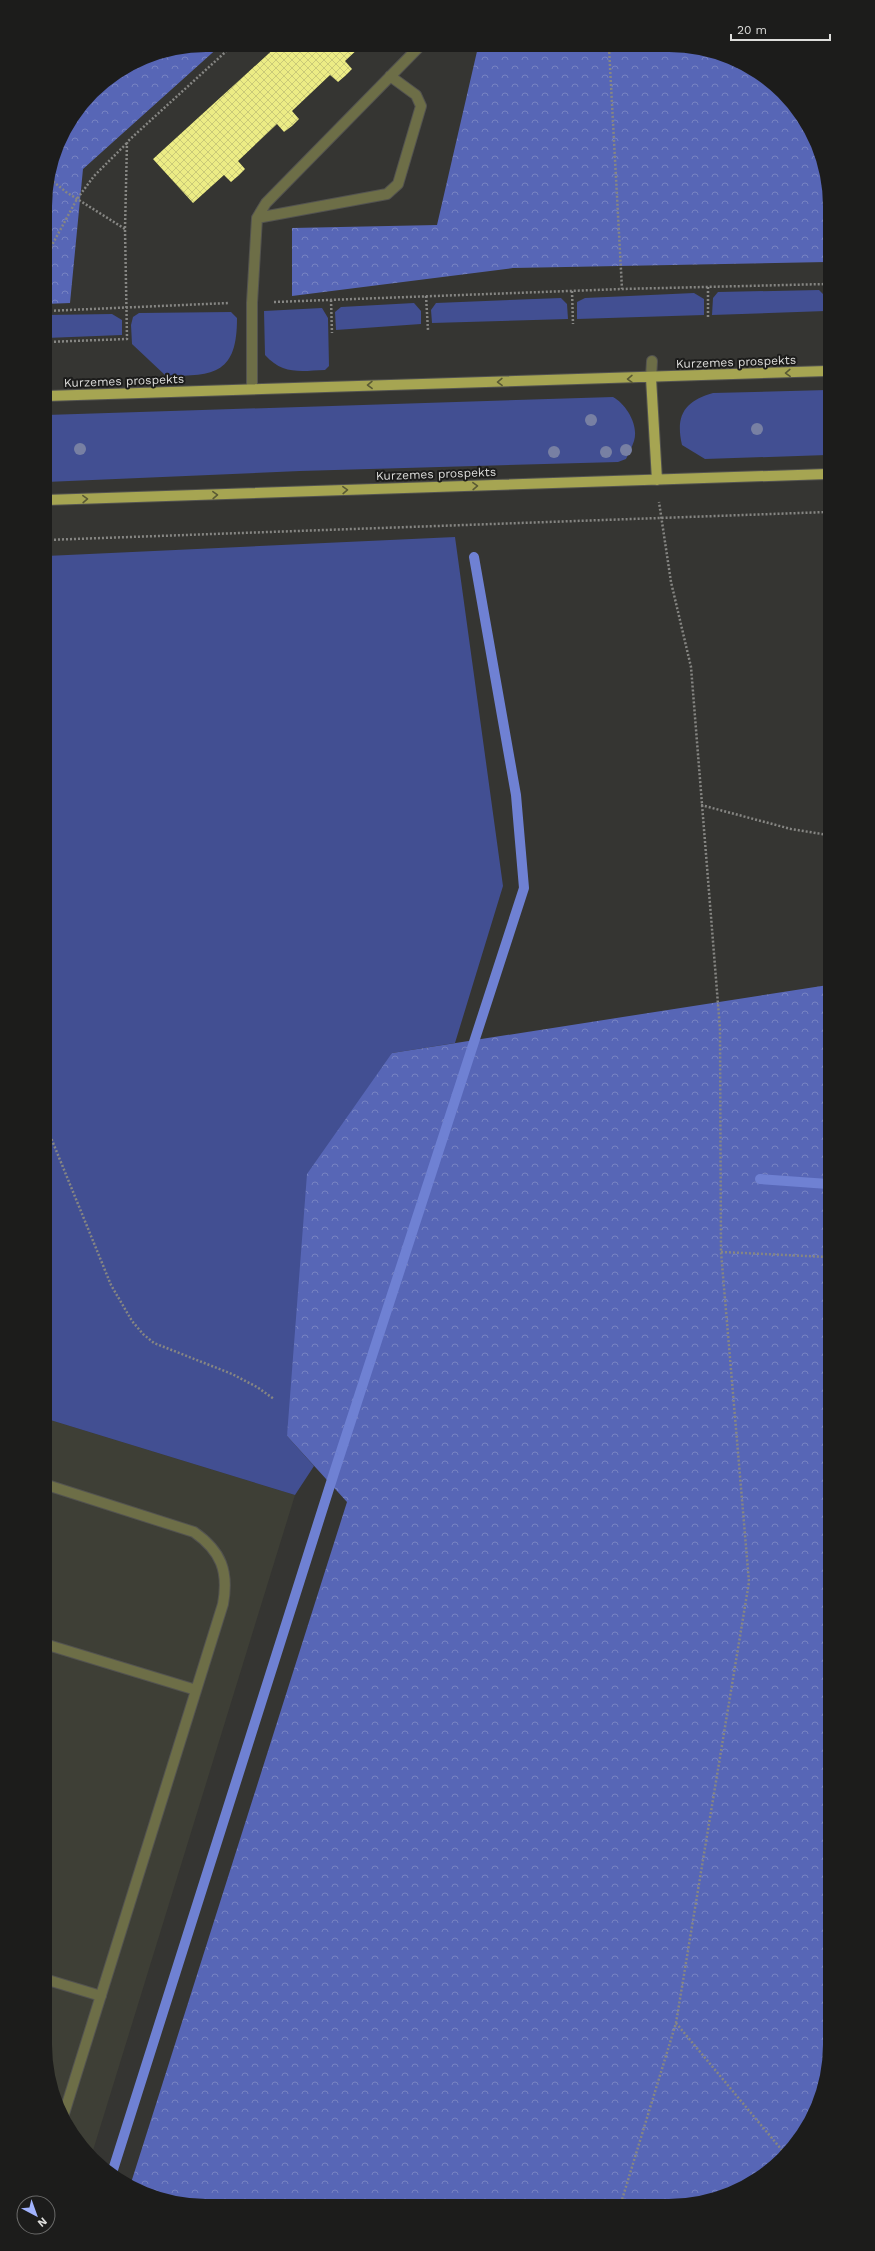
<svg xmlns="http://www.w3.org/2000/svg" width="875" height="2251" font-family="'Work Sans',sans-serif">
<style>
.built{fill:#3e3f36}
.green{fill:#424f92}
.forest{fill:url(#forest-crowns)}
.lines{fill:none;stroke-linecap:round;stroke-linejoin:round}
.stream{stroke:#6f81d3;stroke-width:10}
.building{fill:url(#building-cross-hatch)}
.minor-casing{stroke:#535350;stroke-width:12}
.major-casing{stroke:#535350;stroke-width:12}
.path{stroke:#868683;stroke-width:2.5;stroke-dasharray:2 2;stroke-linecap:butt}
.minor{stroke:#6d6e47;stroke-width:10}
.major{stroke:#a6a552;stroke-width:10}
.tree{fill:#7880a3}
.oneway{stroke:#5a5a34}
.labels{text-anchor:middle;stroke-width:4;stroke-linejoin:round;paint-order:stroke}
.street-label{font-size:12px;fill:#dddddb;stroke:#1c1c1b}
</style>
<defs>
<pattern id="forest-crowns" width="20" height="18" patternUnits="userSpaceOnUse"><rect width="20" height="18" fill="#5766b6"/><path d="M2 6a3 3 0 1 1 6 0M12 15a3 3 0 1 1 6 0" fill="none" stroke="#7783c2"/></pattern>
<pattern id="building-cross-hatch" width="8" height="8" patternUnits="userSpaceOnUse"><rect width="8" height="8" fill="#ecec85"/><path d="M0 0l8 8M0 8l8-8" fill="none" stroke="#caca78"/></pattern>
</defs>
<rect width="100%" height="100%" fill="#353532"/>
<path class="built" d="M47 1419 295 1495 91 2157 66 2125 48 2076Z"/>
<path class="green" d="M819 290 826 297V311L712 315 713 298 718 292Z
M694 293 704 299V315L577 319V302L585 298Z
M561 298 567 304 568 319 432 323 431 310 436 303Z
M414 303 421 311V324L336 330 335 312 341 307Z
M322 308 328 318 329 366 325 370C300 371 283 375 265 355L264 311Z
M231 312 237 318C237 373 216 376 166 376L132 344 131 325 133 317 139 313Z
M112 314 122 320V335L46 338V315Z
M827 390V455L705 459 682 445C675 415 685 401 713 393Z
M613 397C626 404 639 425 634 441 632 447 629 453 626 459L618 462 300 471 46 482V415Z
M455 537 503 886 455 1043 392 1053 287 1436 314 1466 295 1495 47 1419 46 556Z"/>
<path class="forest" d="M206 45H221L83 169 70 303 46 304 45 195 62 135 100 85 145 57Z
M478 47 700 48 740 62 783 92 809 126 827 175V262L513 268 292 296V228L437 225Z
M828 985 830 2055 818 2106 790 2151 750 2184 700 2203H175L135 2189 130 2186 347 1502 287 1436 307 1174 392 1053Z"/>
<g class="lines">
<path class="stream" d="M760 1179 828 1184
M112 2173 334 1473 524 888 516 795 474 557"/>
</g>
<path class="building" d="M278 45 361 46 345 61 352 69 345 76 338 82 330 75 292 111 299 119 292 126 284 132 277 124 238 161 245 169 238 176 231 182 224 175 193 203 153 159Z"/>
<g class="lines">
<g class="minor-casing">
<path id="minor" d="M257 218 387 194 398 184 421 106 416 95 390 76
M651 378 652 361
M252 389V303L257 218 266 203 420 46
M47 1485 194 1532C221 1551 229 1571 223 1604L63 2117
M48 1645 196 1690
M48 1980 101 1996"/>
</g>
<g class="major-casing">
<path id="major" d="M651 378 657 480
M46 396 827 371
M46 500 827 474"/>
</g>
<path class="path" d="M609 48 622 289
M50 179 66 192 125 229
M45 258 77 199 94 176 127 143
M708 287V319
M572 291 573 324
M426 296 428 330
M331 300 332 333
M274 302 622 289 827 284
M46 311 229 303
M46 342 127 339 125 229 127 142 233 45
M46 540 827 512
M701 805 791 829 828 835
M47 1128 111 1285 132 1321 143 1334 154 1343 232 1374 257 1387 274 1399
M721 1252 828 1257
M676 2023 786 2155
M621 2203 676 2023 749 1582 721 1252 720 1029 691 667 671 582 659 502"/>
<use href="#minor" class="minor"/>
<use href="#major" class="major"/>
</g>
<g class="tree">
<circle cx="591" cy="420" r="6"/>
<circle cx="757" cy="429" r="6"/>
<circle cx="80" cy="449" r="6"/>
<circle cx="626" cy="450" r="6"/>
<circle cx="554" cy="452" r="6"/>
<circle cx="606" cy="452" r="6"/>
</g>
<defs><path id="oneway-chevron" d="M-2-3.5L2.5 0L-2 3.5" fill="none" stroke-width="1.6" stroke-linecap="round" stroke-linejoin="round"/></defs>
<g class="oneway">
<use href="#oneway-chevron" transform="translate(788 373) rotate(178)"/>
<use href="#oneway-chevron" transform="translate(630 379) rotate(179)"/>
<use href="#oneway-chevron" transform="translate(500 382) rotate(179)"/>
<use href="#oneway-chevron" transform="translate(370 385) rotate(179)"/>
<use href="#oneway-chevron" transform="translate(475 486) rotate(-2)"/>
<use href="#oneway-chevron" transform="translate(345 490) rotate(-2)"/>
<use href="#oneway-chevron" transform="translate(215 495) rotate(-2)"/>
<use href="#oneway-chevron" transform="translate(85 499) rotate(-2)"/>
</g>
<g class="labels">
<g class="street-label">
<text transform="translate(736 362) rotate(-2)" y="4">Kurzemes prospekts</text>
<text transform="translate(124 381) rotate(-2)" y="4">Kurzemes prospekts</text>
<text transform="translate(436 474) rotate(-2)" y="4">Kurzemes prospekts</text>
</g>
</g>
<path d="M0 0H875V2251H0ZM206 52H669A154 154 0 0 1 823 206V2045A154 154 0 0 1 669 2199H206A154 154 0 0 1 52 2045V206A154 154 0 0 1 206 52Z" fill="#1c1c1b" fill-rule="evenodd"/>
<g transform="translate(36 2215) rotate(139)"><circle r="19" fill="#1c1c1b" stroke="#696968"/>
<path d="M0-3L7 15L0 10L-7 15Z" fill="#a1b3fd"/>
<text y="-6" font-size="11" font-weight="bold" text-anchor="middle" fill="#dddddb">N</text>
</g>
<path d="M731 34v6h99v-6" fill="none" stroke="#dddddb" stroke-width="2"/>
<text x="737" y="34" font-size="12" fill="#dddddb" stroke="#1c1c1b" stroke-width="3" paint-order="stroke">20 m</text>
</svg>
